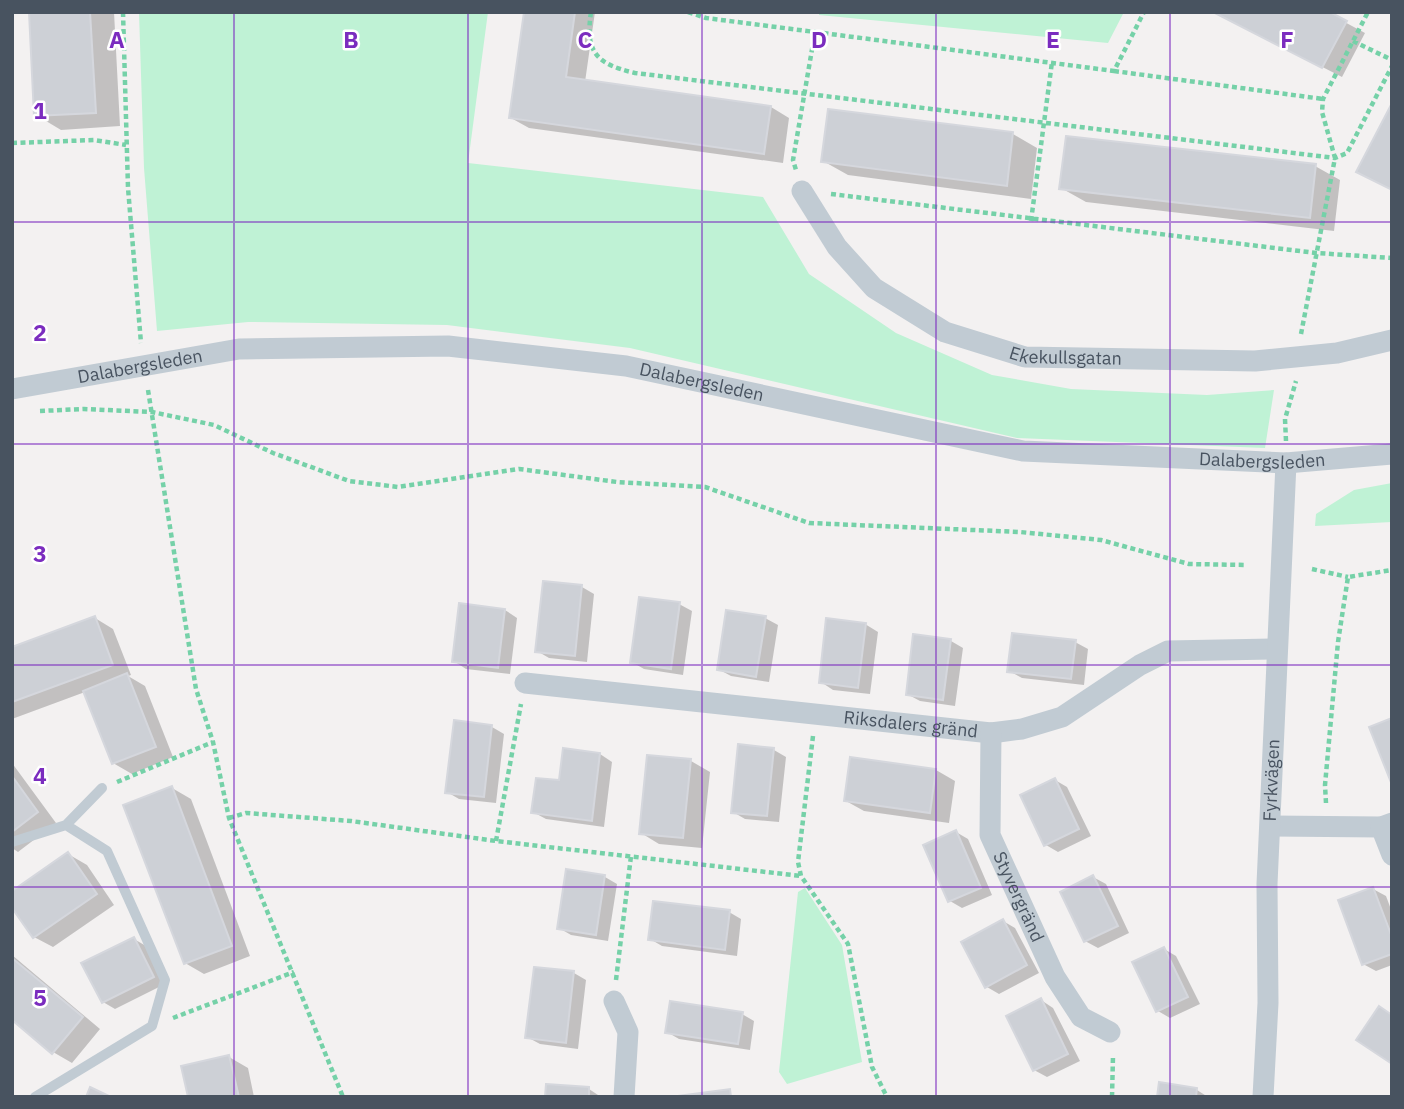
<svg xmlns="http://www.w3.org/2000/svg" width="1404" height="1109" font-family="'IBM Plex Sans',sans-serif">
<style>
.green{fill:#bff2d5}
.shadow{fill:#0003}
.building{fill:#cdd0d6;stroke:#d5d7dd;stroke-width:2}
.lines{fill:none;stroke-linecap:round;stroke-linejoin:round}
.path{stroke:#75d1a8;stroke-width:4.5;stroke-dasharray:5 3.5;stroke-linecap:butt}
.lane{stroke:#c1cbd3;stroke-width:10}
.street{stroke:#c1cbd3;stroke-width:21}
.grid{fill:none;stroke:#7b2cbf;stroke-width:2;stroke-opacity:0.55}
.labels{text-anchor:middle;stroke-width:5;stroke-linejoin:round;paint-order:stroke}
.street-label{font-size:18px;fill:#485360;stroke:#fff}
.grid-label{font-size:23px;text-anchor:middle;font-weight:bold;fill:#7b2cbf;stroke:#fff;stroke-width:5;stroke-linejoin:round;paint-order:stroke}
</style>
<rect width="100%" height="100%" fill="#f3f1f1"/>
<path class="green" d="M139 12H488L468 163 763 197 809 274 896 333 992 375 1071 389 1207 395 1274 390 1265 448 1017 438 630 348 447 325 248 322 157 331 144 168Z
M819 12H1124L1108 43 819 15Z
M1392 483V522L1315 526 1316 514 1354 490Z
M805 888 842 945 862 1062 787 1084 779 1072 798 892Z"/>
<path class="shadow" d="M30 12H114L120 126 61 130 36 115Z
M525 12H595L585 82 771 107 789 118 783 163 529 128 511 118Z
M1215 12H1326L1365 33 1342 77Z
M1013 134 1037 148 1031 199 848 175 823 161Z
M1315 166 1340 180 1334 231 1086 202 1061 188Z
M582 587 594 594 587 662 549 658 537 651Z
M679 604 692 611 683 675 644 669 632 662Z
M505 610 517 618 510 674 466 669 454 661Z
M95 618 113 629 131 675 128 676 145 686 173 757 132 774 113 763 85 692 12 719V649Z
M765 618 778 625 769 682 731 676 718 669Z
M865 624 878 632 870 694 833 690 821 682Z
M951 641 963 648 955 706 920 701 907 694Z
M1075 642 1088 649 1084 685 1022 678 1009 671Z
M456 722 492 727 504 734 496 803 459 799 447 792Z
M740 746 774 750 786 757 779 822 745 819 733 812Z
M600 754 612 762 604 827 546 819 533 812 560 782Z
M648 757 691 761 710 772 702 848 659 844 641 833Z
M12 763 56 823 18 852 12 848Z
M936 770 955 781 949 823 864 811 846 801Z
M1055 780 1067 787 1091 836 1058 852 1046 845Z
M172 788 191 799 250 956 204 974 185 963Z
M956 832 968 839 992 895 962 908 950 901Z
M68 854 87 865 114 905 53 947 34 937Z
M605 877 617 884 608 941 571 935 559 928Z
M1093 877 1106 884 1129 933 1098 948 1085 941Z
M1373 889 1386 896 1392 912V965L1376 971 1363 964Z
M729 912 741 919 737 956 662 946 650 939Z
M1003 921 1015 928 1039 973 999 994 987 987Z
M134 939 146 946 165 984 115 1009 103 1002Z
M1164 949 1176 956 1200 1004 1170 1018 1158 1011Z
M12 955 100 1029 72 1063 53 1052 12 1018Z
M536 969 574 973 586 980 578 1049 540 1044 527 1037Z
M1041 1000 1053 1008 1080 1061 1047 1077 1034 1070Z
M742 1014 754 1021 750 1050 679 1039 667 1032Z
M229 1057 248 1068 254 1097H190Z
M1161 1084 1197 1090 1208 1097H1159Z
M589 1089 601 1097H546Z"/>
<path class="building" d="M29 12H90L96 113 34 116Z
M524 12H575L566 77 771 106 764 154 509 118Z
M1213 12H1330L1347 21 1322 68Z
M1392 103V190L1356 172Z
M828 109 1013 132 1007 186 821 162Z
M1066 136 1316 164 1310 218 1059 189Z
M543 581 582 585 575 656 535 652Z
M639 597 680 602 671 669 630 663Z
M459 603 505 609 498 668 452 662Z
M726 610 766 616 756 677 717 670Z
M95 616 113 665 12 702V647Z
M826 618 866 623 858 688 819 683Z
M1012 633 1076 640 1071 679 1007 672Z
M913 634 951 639 943 700 906 695Z
M127 673 156 747 112 764 83 691Z
M1392 718V785L1369 727Z
M454 720 492 725 484 797 445 793Z
M738 744 774 748 767 816 731 813Z
M563 748 600 753 592 821 531 813 536 778 559 780Z
M647 755 691 759 683 838 639 834Z
M850 757 936 769 930 813 844 801Z
M12 776 38 812 12 832Z
M1055 778 1079 829 1044 846 1020 795Z
M172 786 232 946 184 964 123 805Z
M956 830 981 888 948 902 923 845Z
M68 852 97 894 33 938 12 908V891Z
M566 869 605 875 596 935 557 929Z
M1093 875 1118 926 1084 942 1060 892Z
M1373 887 1392 937V954L1362 965 1338 900Z
M653 901 730 910 725 950 648 940Z
M1003 919 1027 965 985 988 961 942Z
M134 937 154 977 102 1003 81 963Z
M1164 947 1188 997 1156 1012 1132 962Z
M12 958 83 1017 52 1054 12 1020Z
M534 967 574 971 566 1043 525 1038Z
M1041 998 1068 1054 1033 1071 1006 1016Z
M670 1001 743 1012 738 1044 665 1033Z
M1379 1006 1392 1015V1064L1356 1040Z
M229 1055 239 1097H188L181 1066Z
M1159 1082 1197 1088 1196 1097H1157Z
M546 1084 589 1087V1097H545Z
M90 1087 111 1097H86Z
M730 1089 731 1097H670Z"/>
<g class="lines">
<path class="path" d="M123 12 128 188 141 343
M591 12C585 52 596 64 635 73L1335 158 1347 153 1392 66
M688 12 706 18 815 32 793 160 796 170
M815 32 1114 71 1144 12
M1353 41 1392 60
M1114 71 1323 99
M12 143 94 140 126 145
M831 194 1316 253 1392 258
M1031 221 1052 62
M1301 334 1335 158 1322 112 1323 99 1368 12
M148 390 196 689 213 742 229 818 343 1097
M40 411 84 409 152 412 214 425 273 453 349 481 398 487 519 469 617 482 705 487 809 523 1020 532 1101 540 1189 564 1246 565
M1286 441 1285 419 1296 381
M1312 569 1348 577
M813 736 798 862 801 876 848 944 872 1067 887 1097
M117 782 213 742
M1326 803 1325 785 1338 642 1348 577 1392 570
M229 818 246 813 351 821 496 841 801 876
M496 841 521 704
M616 980 631 856
M173 1018 294 972
M1112 1097 1113 1056"/>
<path class="lane" d="M12 842 66 825 102 788
M35 1097 152 1026 165 980 107 851 66 825"/>
<g class="street">
<path id="s1" d="M802 191 837 247 874 288 945 332 1025 357 1255 361 1337 353 1392 340"/>
<path id="s2" d="M12 389 239 349 448 346 626 366 1023 451 1286 463 1392 454"/>
<path id="s3" d="M525 683 991 733 1022 729 1062 717 1140 665 1168 651 1276 649"/>
<path id="s4" d="M991 733 990 835 1055 977 1081 1017 1110 1032"/>
<path d="M1272 826 1381 827 1392 823"/>
<path d="M1381 827 1392 855"/>
<path d="M614 1001 628 1032 624 1097"/>
<path id="s5" d="M1263 1097 1268 1003 1267 884 1286 463"/>
</g>
</g>
<path class="grid" d="M234 12V1097M468 12V1097M702 12V1097M936 12V1097M1170 12V1097M12 222H1392M12 444H1392M12 665H1392M12 887H1392"/>
<g class="labels">
<g class="street-label">
<text dy="6" stroke="none"><textPath href="#s1" startOffset="329">Ekekullsgatan</textPath></text>
<text dy="6" stroke="none"><textPath href="#s2" startOffset="130">Dalabergsleden</textPath></text>
<text dy="6" stroke="none"><textPath href="#s2" startOffset="696">Dalabergsleden</textPath></text>
<text dy="6" stroke="none"><textPath href="#s2" startOffset="1264">Dalabergsleden</textPath></text>
<text dy="6" stroke="none"><textPath href="#s3" startOffset="388">Riksdalers gränd</textPath></text>
<text dy="6" stroke="none"><textPath href="#s5" startOffset="317">Fyrkvägen</textPath></text>
<text dy="6" stroke="none"><textPath href="#s4" startOffset="170">Styvergränd</textPath></text>
</g>
</g>
<g class="grid-label">
<text x="117" y="48">A</text>
<text x="351" y="48">B</text>
<text x="585" y="48">C</text>
<text x="819" y="48">D</text>
<text x="1053" y="48">E</text>
<text x="1287" y="48">F</text>
<text x="40" y="119">1</text>
<text x="40" y="341">2</text>
<text x="40" y="562">3</text>
<text x="40" y="784">4</text>
<text x="40" y="1006">5</text>
</g>
<rect width="1404" height="1109" fill="none" stroke="#485360" stroke-width="28"/>
</svg>
